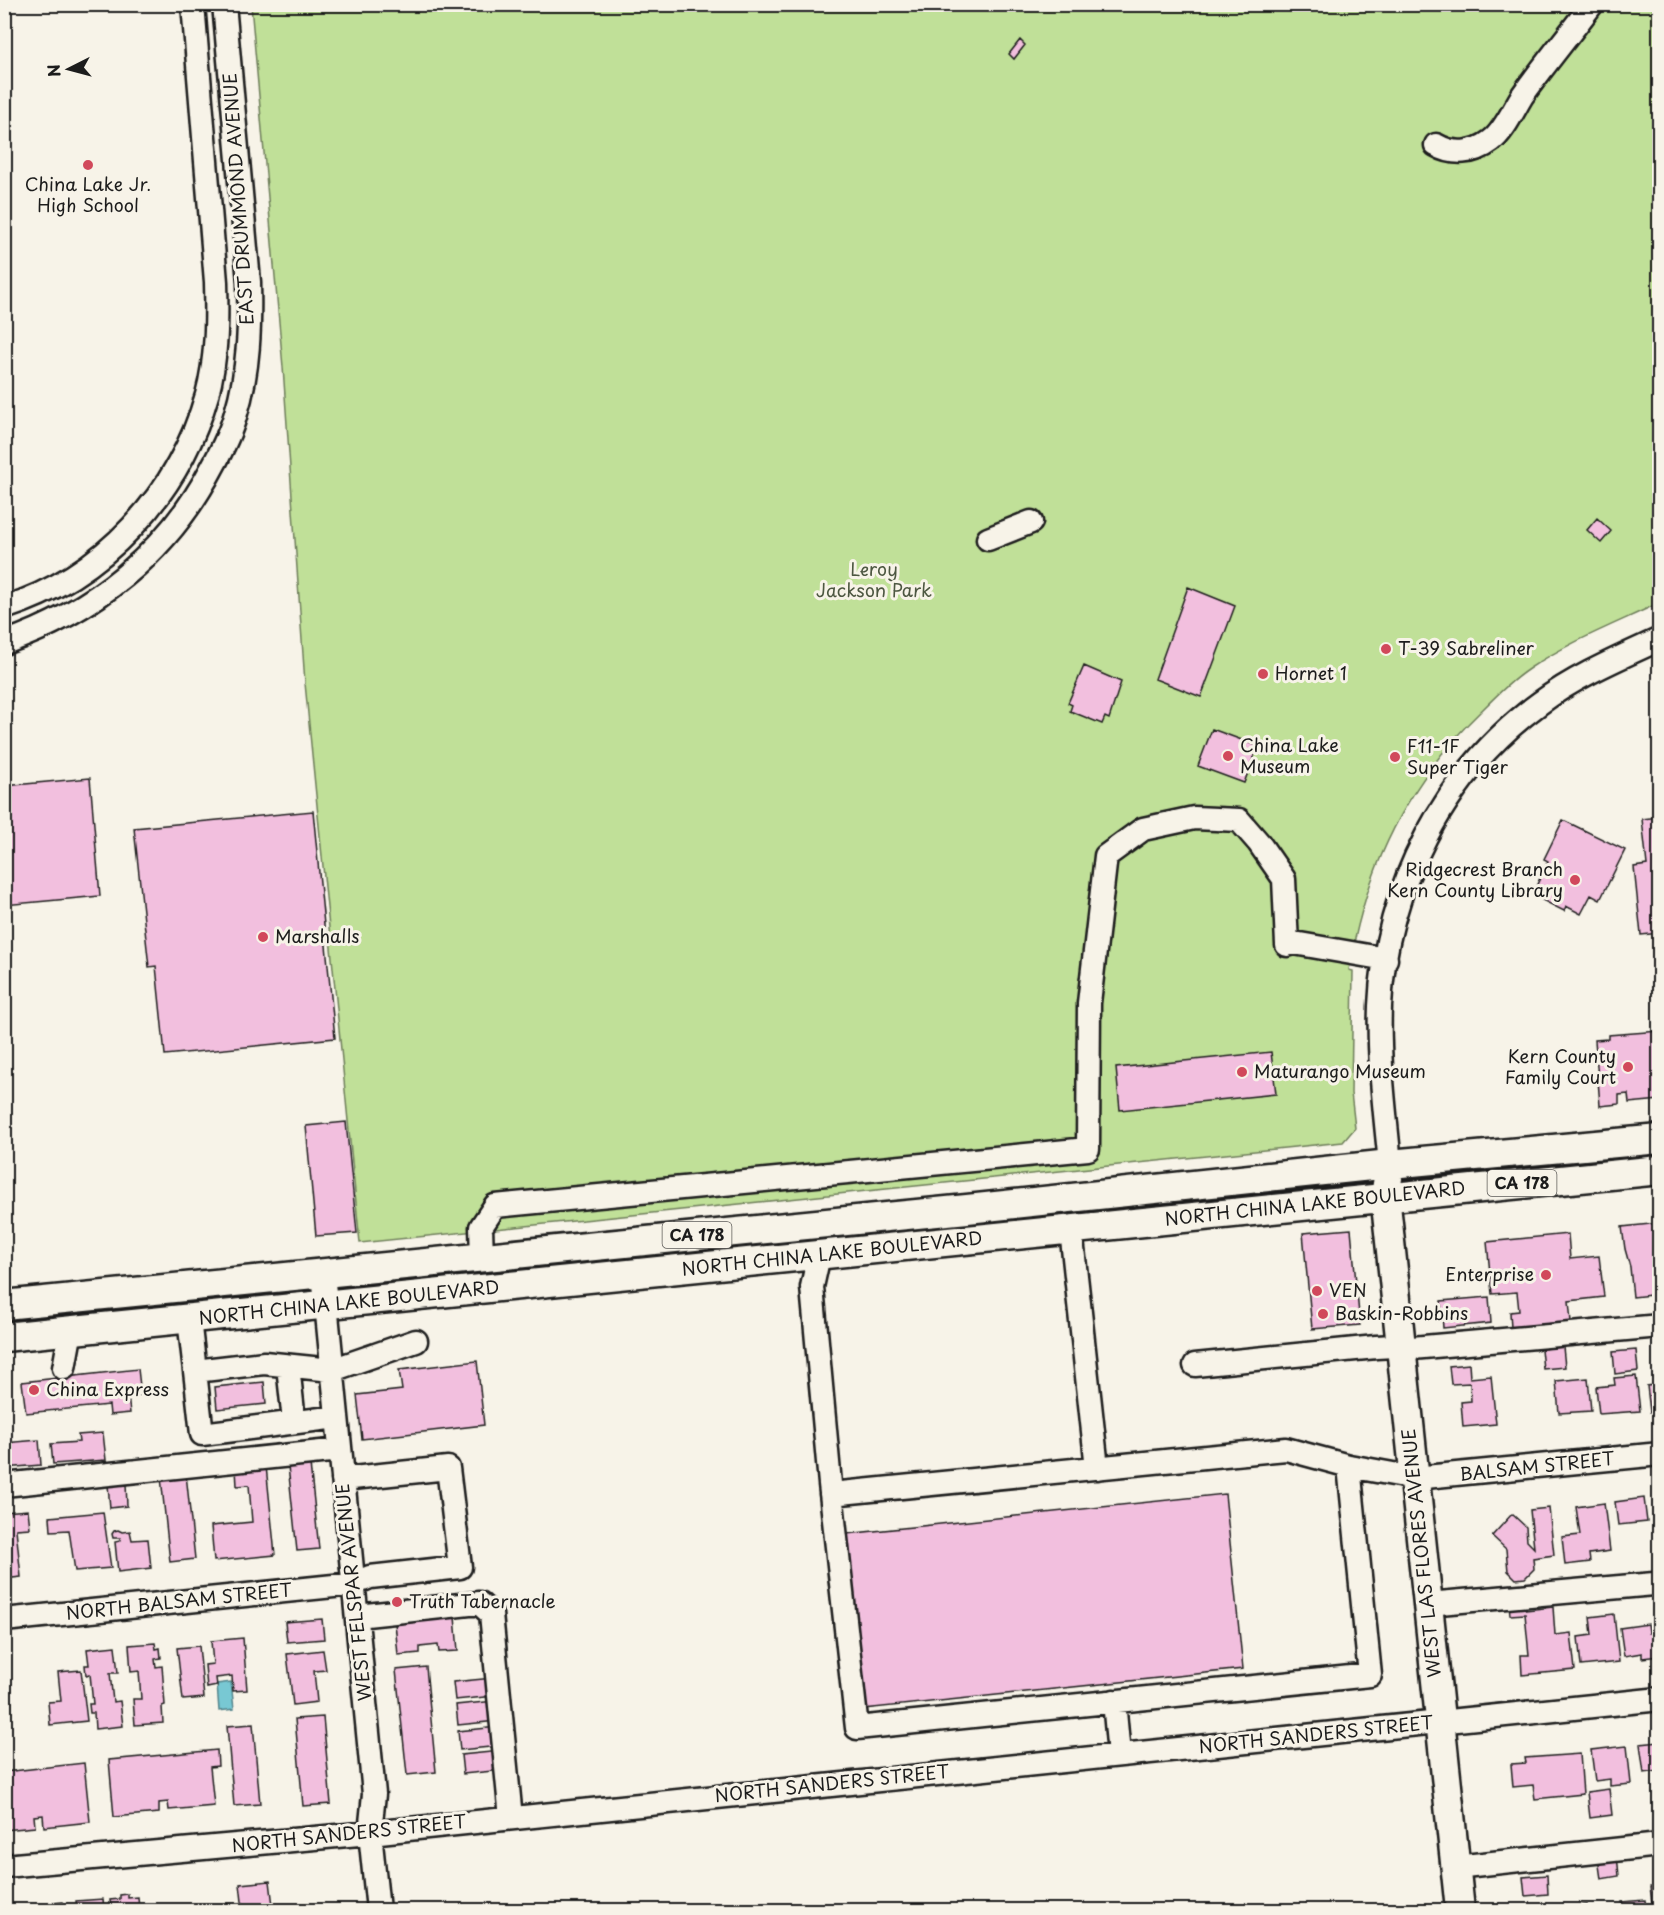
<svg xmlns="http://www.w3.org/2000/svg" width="1664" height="1915" font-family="'Playpen Sans',sans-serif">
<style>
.green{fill:#c0e098;stroke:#6e7e5a;stroke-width:1.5}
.water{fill:#78c8d3;stroke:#53838a;stroke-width:1.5}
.building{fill:#f2bfde;stroke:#1c1c1c;stroke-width:1.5}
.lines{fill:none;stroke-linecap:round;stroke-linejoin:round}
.minor-casing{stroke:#1c1c1c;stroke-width:27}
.major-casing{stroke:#1c1c1c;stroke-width:33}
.minor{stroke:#f7f3e8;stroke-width:22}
.major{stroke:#f7f3e8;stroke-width:28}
.poi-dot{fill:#d1495b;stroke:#f7f3e8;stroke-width:2}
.labels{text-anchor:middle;stroke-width:6;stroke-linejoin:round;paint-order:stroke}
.shield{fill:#f7f3e8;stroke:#5e5c59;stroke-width:1.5}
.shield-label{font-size:16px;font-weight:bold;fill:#1c1c1c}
.poi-label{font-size:18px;fill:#1c1c1c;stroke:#f7f3e8;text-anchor:start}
.street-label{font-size:18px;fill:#1c1c1c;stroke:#f7f3e8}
.park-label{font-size:18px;fill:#4d5741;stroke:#f7f3e8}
</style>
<rect width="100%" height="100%" fill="#f7f3e8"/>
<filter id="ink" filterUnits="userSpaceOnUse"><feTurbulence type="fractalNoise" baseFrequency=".0167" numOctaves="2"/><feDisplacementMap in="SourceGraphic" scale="12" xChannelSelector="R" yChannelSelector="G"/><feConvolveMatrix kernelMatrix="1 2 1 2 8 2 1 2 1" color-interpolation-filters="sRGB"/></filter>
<g filter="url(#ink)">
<path class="green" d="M1647 4 1659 14V603C1615 624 1571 641 1530 668 1512 680 1497 695 1482 710 1408 781 1365 870 1349 970L1353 971 1351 1093 1355 1128 1343 1142 360 1243 305 683 283 367 251 5Z"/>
<path class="water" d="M231 1682 234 1709 219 1711 217 1684Z"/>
<path class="building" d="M1020 40 1025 45 1014 59 1009 54Z
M1597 518 1611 531 1601 543 1587 530Z
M1188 587 1235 606 1201 697 1155 679Z
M1084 666 1121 682 1109 719 1105 717 1102 724 1070 711 1072 705 1068 703Z
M1212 729 1258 746 1244 783 1198 766Z
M90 778 100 896 4 905V786Z
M313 811 335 1038 165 1055 156 966 149 967 134 828Z
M1660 817V933L1641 935 1634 867 1647 865 1642 819Z
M1563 820 1625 850 1600 900 1591 895 1581 914 1566 906 1564 911 1532 895 1548 861 1544 859Z
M1660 1031V1100L1629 1103 1628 1094 1619 1095V1104L1600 1106 1595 1040 1608 1039V1035Z
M1271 1052 1276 1094 1120 1110 1116 1068Z
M346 1122 357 1233 316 1236 306 1126Z
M1660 1223V1294L1633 1297 1630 1267 1625 1249 1622 1227Z
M1351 1229 1360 1325 1312 1329 1303 1233Z
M1568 1234 1570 1259 1599 1256 1604 1297 1569 1301 1571 1322 1511 1328 1510 1312 1519 1311 1517 1292 1492 1294 1487 1242Z
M1489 1297 1491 1323 1443 1328 1441 1301Z
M1563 1347 1565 1367 1543 1369 1541 1349Z
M1636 1350 1638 1371 1615 1374 1613 1352Z
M477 1361 484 1425 362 1439 357 1395 402 1390 399 1370Z
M1469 1364 1470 1378 1491 1376 1496 1424 1463 1427 1461 1402 1471 1401 1470 1383 1451 1384 1449 1366Z
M138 1369 141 1395 128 1396 130 1413 110 1415 109 1405 26 1413 22 1382Z
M1636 1376 1640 1411 1599 1414 1596 1387 1615 1385 1614 1378Z
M1588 1378 1591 1411 1559 1413 1556 1381Z
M264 1382 266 1404 217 1409 215 1387Z
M1660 1384V1411L1650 1412 1647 1386Z
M103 1433 106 1460 53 1464 51 1444 79 1442 78 1435Z
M39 1440 41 1465 4 1468V1443Z
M310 1464 319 1549 297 1551 288 1466Z
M266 1466 275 1555 214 1561 211 1526 252 1522 249 1485 237 1486 236 1469Z
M186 1474 195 1559 170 1562 161 1477Z
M126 1484 127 1506 110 1508 108 1485Z
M1225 1494 1243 1669 864 1709 846 1534Z
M1644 1498 1647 1522 1618 1525 1615 1502Z
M1604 1503 1610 1551 1589 1554 1590 1562 1565 1565 1562 1537 1580 1535 1576 1507Z
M1549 1508 1554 1555 1533 1558 1534 1569 1525 1578 1516 1579 1508 1571 1506 1549 1492 1536 1512 1514 1526 1527 1527 1541 1534 1548 1530 1510Z
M28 1510 30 1528 16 1529 21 1577 4 1579V1512Z
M103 1512 111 1568 75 1571 69 1530 51 1531 50 1517Z
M118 1530 122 1532 130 1531 132 1540 148 1539 151 1568 118 1572 115 1542 120 1541V1538H113L112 1534 114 1531Z
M1525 1595 1526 1610 1553 1607 1555 1635 1571 1633 1575 1670 1522 1675 1521 1655H1529L1525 1614 1510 1615 1508 1596Z
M1614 1614 1619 1662 1581 1666 1578 1637 1592 1635 1590 1617Z
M455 1617 458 1651 439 1652 438 1645 420 1647V1653L398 1655 395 1623Z
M322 1619 324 1639 287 1642 285 1622Z
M1648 1624 1649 1633 1660 1632V1656L1642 1658V1653L1624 1656 1620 1628Z
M243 1638 247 1690 233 1691 232 1676 216 1678 217 1686 207 1688 205 1665 213 1664 211 1641Z
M155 1643 156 1649 160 1648 161 1658 155 1659 156 1667 162 1666 165 1705 162 1706 163 1723 135 1725 133 1699H141L139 1671 131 1672 129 1645Z
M115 1646 118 1673H110L113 1702 120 1701 123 1726 95 1729 94 1713H90L89 1704H93L90 1674 86 1675 85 1665H89L87 1649Z
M199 1646 204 1698 183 1700 177 1648Z
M323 1650 326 1670 314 1671 317 1702 293 1705 287 1654Z
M426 1667 436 1772 407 1775 396 1670Z
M81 1670 87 1721 50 1725 48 1702 61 1701 58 1672Z
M493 1678 495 1696 455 1700 453 1682Z
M495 1701 497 1721 458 1725 456 1705Z
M323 1717 331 1804 303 1806 295 1719Z
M253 1724 260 1804 234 1806 227 1726Z
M498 1727 500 1746 460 1750 458 1731Z
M1660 1742V1771L1644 1773 1640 1744Z
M1627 1746 1631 1784 1610 1786V1779L1595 1781 1591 1750Z
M217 1750 218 1766 210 1767 214 1806 169 1810 168 1802 159 1803V1813L114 1817 109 1760Z
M501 1751 503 1770 463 1774 461 1755Z
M1580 1754 1583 1794 1535 1799 1533 1785 1513 1787 1511 1764 1526 1763 1525 1758Z
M84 1763 90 1822 44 1827 43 1815 34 1816 35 1827 4 1830V1772Z
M1609 1789 1612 1815 1590 1818 1587 1792Z
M1617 1855 1619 1876 1601 1879 1598 1858Z
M1547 1875 1548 1894 1525 1896 1523 1877Z
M270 1881 273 1906 261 1908V1910H243L240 1884Z
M1660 1885V1910H1653L1650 1887Z
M128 1894V1898L138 1897 139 1910H111L110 1900 120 1899V1895Z
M103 1899 104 1910H77L76 1901Z
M1645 1900 1646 1910H1623L1622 1902Z
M63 1902 64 1910H36V1905Z
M1587 1905V1910H1567L1566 1907Z"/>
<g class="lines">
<g class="minor-casing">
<path id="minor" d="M1436 145C1453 155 1474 154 1491 141 1503 133 1514 109 1522 96 1544 65 1569 35 1592 4
M988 539 1031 522
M4 608C103 577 179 494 207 395 217 358 217 319 216 282L193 4
M4 643C94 612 168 552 212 468 222 450 231 432 236 413 249 371 250 325 249 282L224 4
M1390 1164C1385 1112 1378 1058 1380 1006 1385 888 1445 772 1540 703 1576 676 1619 658 1660 639
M1071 1230 1097 1468
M819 1255 812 1287 830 1484 857 1728 1370 1675 1349 1466
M482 1257 481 1227 495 1206 1088 1149 1089 1003 1106 856 1143 829 1194 818 1239 820 1259 843 1284 879 1287 945 1294 943 1386 959
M323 1273 374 1794 370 1833 378 1910
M189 1319 195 1371
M1195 1365 1376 1347 1394 1346 1401 1349 1660 1326
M288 1366 294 1421
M64 1368 71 1330
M337 1417 202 1434 195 1371 264 1363 332 1370 416 1341
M4 1485 340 1450
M831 1494 1286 1449 1349 1466 1415 1478 1660 1454
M1428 1604 1654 1584
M357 1616 479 1603 491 1614 511 1818
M4 1620 353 1584 370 1577 460 1567 448 1468 343 1479
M1114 1701 1119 1755
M4 1866 370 1833 1660 1699
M1455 1867 1660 1845"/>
</g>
<g class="major-casing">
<path id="major" d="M1388 1178 1385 1196 1389 1232 1460 1910
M4 1305 967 1209 1390 1164 1660 1139
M4 1337 1660 1170"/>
</g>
<use href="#minor" class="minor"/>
<use href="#major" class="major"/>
</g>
</g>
<g class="poi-dot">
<circle cx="88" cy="165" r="6"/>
<circle cx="1386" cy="649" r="6"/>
<circle cx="1263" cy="674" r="6"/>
<circle cx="1228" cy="756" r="6"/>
<circle cx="1395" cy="757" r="6"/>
<circle cx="1575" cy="880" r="6"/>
<circle cx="263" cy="937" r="6"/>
<circle cx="1628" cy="1067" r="6"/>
<circle cx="1242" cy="1072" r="6"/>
<circle cx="1546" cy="1275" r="6"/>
<circle cx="1317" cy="1291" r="6"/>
<circle cx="1323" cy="1314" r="6"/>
<circle cx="34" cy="1390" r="6"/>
<circle cx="397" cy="1602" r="6"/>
</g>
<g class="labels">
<g class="shield">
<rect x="1487.5" y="1170" width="69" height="26" rx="4.5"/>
<rect x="662.5" y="1222" width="69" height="26" rx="4.5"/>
</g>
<g class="shield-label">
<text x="1522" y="1189">CA 178</text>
<text x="697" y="1241">CA 178</text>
</g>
<g class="poi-label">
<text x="88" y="191" text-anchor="middle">China Lake Jr.<tspan x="88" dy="21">High School</tspan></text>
<text x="1398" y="655">T-39 Sabreliner</text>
<text x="1275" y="680">Hornet 1</text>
<text x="1240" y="752">China Lake<tspan x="1240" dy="21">Museum</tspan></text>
<text x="1407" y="753">F11-1F<tspan x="1407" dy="21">Super Tiger</tspan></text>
<text x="1563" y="876" text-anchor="end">Ridgecrest Branch<tspan x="1563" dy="21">Kern County Library</tspan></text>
<text x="275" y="943">Marshalls</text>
<text x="1616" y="1063" text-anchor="end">Kern County<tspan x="1616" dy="21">Family Court</tspan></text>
<text x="1254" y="1078">Maturango Museum</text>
<text x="1534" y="1281" text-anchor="end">Enterprise</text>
<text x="1329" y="1297">VEN</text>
<text x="1335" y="1320">Baskin-Robbins</text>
<text x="46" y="1396">China Express</text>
<text x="409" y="1608">Truth Tabernacle</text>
</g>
<g class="street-label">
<text transform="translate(239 199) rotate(-94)" y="6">EAST DRUMMOND AVENUE</text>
<text transform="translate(1315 1204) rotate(-6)" y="6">NORTH CHINA LAKE BOULEVARD</text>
<text transform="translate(832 1254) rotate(-6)" y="6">NORTH CHINA LAKE BOULEVARD</text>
<text transform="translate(349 1303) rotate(-6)" y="6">NORTH CHINA LAKE BOULEVARD</text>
<text transform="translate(1537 1467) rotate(-6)" y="6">BALSAM STREET</text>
<text transform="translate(1422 1553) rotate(-96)" y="6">WEST LAS FLORES AVENUE</text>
<text transform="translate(354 1592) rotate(-96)" y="6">WEST FELSPAR AVENUE</text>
<text transform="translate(179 1602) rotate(-6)" y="6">NORTH BALSAM STREET</text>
<text transform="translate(1316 1735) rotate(-6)" y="6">NORTH SANDERS STREET</text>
<text transform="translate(832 1784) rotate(-6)" y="6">NORTH SANDERS STREET</text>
<text transform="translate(349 1834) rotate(-6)" y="6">NORTH SANDERS STREET</text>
</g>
<g class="park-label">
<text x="874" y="576">Leroy<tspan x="874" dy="21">Jackson Park</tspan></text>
</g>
</g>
<rect width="1664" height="1915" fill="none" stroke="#f7f3e8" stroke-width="24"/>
<rect x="12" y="12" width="1640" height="1891" fill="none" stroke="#1c1c1c" stroke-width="2" filter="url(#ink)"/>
<g transform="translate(69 69) rotate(264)" stroke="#f7f3e8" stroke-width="4.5" paint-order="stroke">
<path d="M0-4.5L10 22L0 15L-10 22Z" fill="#1c1c1c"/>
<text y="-9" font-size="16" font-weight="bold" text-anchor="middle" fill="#1c1c1c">N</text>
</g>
</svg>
